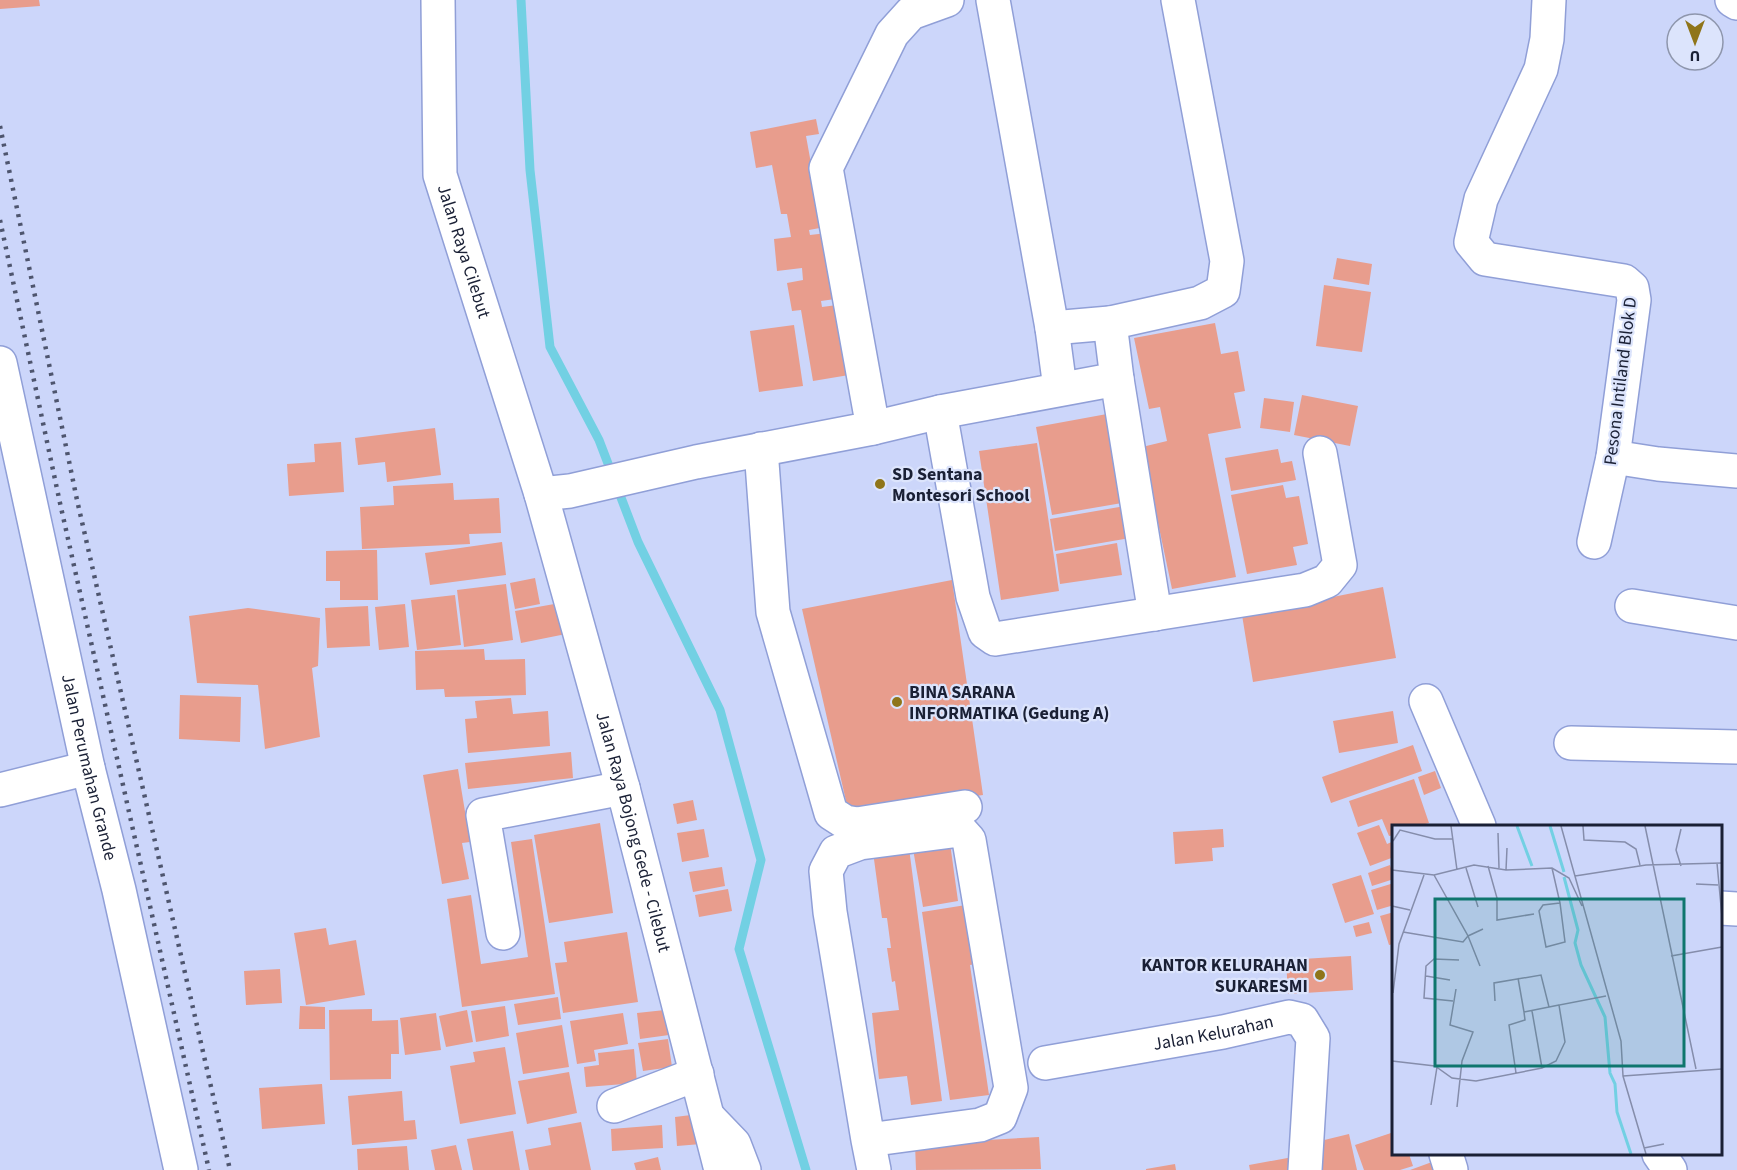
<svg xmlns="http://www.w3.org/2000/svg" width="1737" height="1170" font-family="'Source Sans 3',sans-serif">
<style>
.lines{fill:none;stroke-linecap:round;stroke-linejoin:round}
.stream{stroke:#72d0e3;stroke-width:9}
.building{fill:#e89d8d}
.minor-casing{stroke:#909fd7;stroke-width:36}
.major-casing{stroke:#909fd7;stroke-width:36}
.minor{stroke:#fff;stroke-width:33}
.major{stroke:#fff;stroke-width:33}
.rail{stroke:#4e556e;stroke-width:4.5;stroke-dasharray:3 6;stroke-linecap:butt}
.poi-dot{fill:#8f751a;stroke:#dce4fc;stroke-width:2}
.labels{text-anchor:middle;stroke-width:4.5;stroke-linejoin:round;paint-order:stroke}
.street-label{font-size:18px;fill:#1a2035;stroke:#dce4fc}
.poi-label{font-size:18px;font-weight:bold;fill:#1a2035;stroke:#dce4fc;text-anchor:start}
.inset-river{fill:none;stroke:#72d0e3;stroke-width:3}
.inset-road{fill:none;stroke:#858dab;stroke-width:1.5}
.view{fill:#0f766e;fill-opacity:0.15;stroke:#0f766e;stroke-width:3}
.inset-edge{fill:none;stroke:#1a2035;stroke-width:3}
</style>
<rect width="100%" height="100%" fill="#ccd6fa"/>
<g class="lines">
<path class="stream" d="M521 0 530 170 550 347 599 440 638 542 720 710 761 860 739 949 806 1170"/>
</g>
<path class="building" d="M0 0H39L40 6 0 9Z
M816 119 819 134 806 136 816 191 825 227 809 230 810 235 827 233 835 299 821 301 822 307 837 305 849 375 813 381 801 310 792 311 787 283 803 280 802 268 777 271 774 239 791 237 787 214H781L772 165 756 168 750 132Z
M1337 258 1372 264 1369 285 1333 279Z
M1324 285 1371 292 1362 352 1316 346Z
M1215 323 1221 354 1238 351 1245 391 1234 393 1241 428 1208 434 1236 577 1172 589 1142 447 1167 441 1160 407 1149 409 1134 338Z
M794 325 803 386 759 392 750 331Z
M1302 395 1358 406 1350 446 1294 435Z
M1264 398 1294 402 1290 432 1260 428Z
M1107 414 1122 503 1052 515 1036 427Z
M435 428 441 475 387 482 385 462 358 465 355 438Z
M341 442 344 492 289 496 287 464 315 462 314 444Z
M1037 443 1059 591 1001 600 979 451Z
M1278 449 1281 463 1292 461 1296 480 1231 491 1225 458Z
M453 483 454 500 499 498 501 533 469 534 470 544 362 549 360 507 394 505 393 486Z
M1283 485 1286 498 1299 496 1308 544 1293 547 1297 565 1247 574 1231 495Z
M1125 506 1130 538 1055 551 1050 519Z
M502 542 506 575 430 585 425 553Z
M1117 543 1122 575 1060 584 1056 554Z
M363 550H377L378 600H340V581H326V551Z
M535 578 540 604 515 609 510 583Z
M952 580 983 795 849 814 802 609Z
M506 584 513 640 464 647 457 590Z
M1383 587 1396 658 1253 682 1242 615Z
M455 595 461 645 417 650 411 600Z
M560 603 566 634 521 643 515 611Z
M405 604 409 647 379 650 375 607Z
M368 606 370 646 327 648 325 608Z
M248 608 320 618 318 666 312 668 320 737 265 749 258 685 197 683 189 616Z
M484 649 485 660 525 659 526 695 445 697 444 689 416 690 415 651Z
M180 695 241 697 240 742 179 739Z
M511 698 513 714 548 711 550 746 468 753 465 719 477 718 475 701Z
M1393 711 1398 743 1339 753 1333 721Z
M1413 745 1422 771 1331 803 1322 777Z
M571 752 573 778 468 789 465 763Z
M458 769 470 842 462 843 469 879 442 884 423 775Z
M1435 771 1441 788 1424 795 1418 777Z
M1414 779 1429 823 1418 826H1394V835L1389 836 1382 819 1358 827 1349 801Z
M693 800 697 820 677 824 673 804Z
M600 823 613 913 549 923 534 835Z
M1379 825 1387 844 1394 841V857L1370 866 1357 833Z
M704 829 709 857 682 862 677 833Z
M1223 829 1224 847 1212 848 1213 861 1175 864 1173 832Z
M532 839 555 994 462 1007 447 899 471 895 481 964 528 957 511 842Z
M950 843 958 901 923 907 913 849Z
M909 848 942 1101 911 1105 907 1076 879 1079 872 1013 899 1010 895 981 892 982 887 948H891L887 918H882L873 852Z
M1390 865 1394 879 1372 886 1368 873Z
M722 867 725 886 693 892 689 872Z
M1361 875 1374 914 1345 923 1332 884Z
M1394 883V905L1377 910 1371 890Z
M728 889 732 911 699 917 695 895Z
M966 905 982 963 970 965 989 1095 950 1100 922 912Z
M1394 912V944L1389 945 1380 916Z
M1369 922 1372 933 1356 937 1353 926Z
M326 928 329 945 356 940 365 995 306 1005 294 933Z
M627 932 638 1002 563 1013 555 963 567 962 564 942Z
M1351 956 1353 990 1288 994 1286 960Z
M280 969 282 1003 246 1005 244 971Z
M558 997 561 1019 518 1025 514 1004Z
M300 1006 325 1007V1029H299Z
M505 1006 509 1036 476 1042 471 1011Z
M372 1009V1021L398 1020 399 1054H391V1079L330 1080 329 1010Z
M467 1010 473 1042 446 1047 439 1016Z
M665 1010 669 1035 640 1039 637 1013Z
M436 1013 441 1050 405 1055 400 1018Z
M623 1013 628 1044 594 1050 596 1061 577 1064 570 1021Z
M562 1025 569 1067 523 1074 516 1033Z
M668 1039 672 1067 643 1071 638 1043Z
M505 1047 516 1114 460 1124 450 1066 475 1062 473 1052Z
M634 1049 637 1083 586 1087 584 1067 599 1065 598 1053Z
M569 1072 577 1113 527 1124 518 1081Z
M322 1084 325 1124 262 1129 259 1088Z
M402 1091 404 1121 415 1120 417 1139 352 1145 348 1096Z
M699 1114 701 1144 677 1146 675 1117Z
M581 1122 591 1170H529L525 1150 551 1145 548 1128Z
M662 1125 663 1148 612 1151 611 1129Z
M513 1131 520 1170H473L467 1139Z
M1394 1132V1154H1409L1413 1166 1400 1170H1364L1355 1145Z
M1349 1134 1357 1170H1318L1312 1143Z
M1039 1137 1041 1169 916 1170 915 1144Z
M456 1145 462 1170H435L431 1150Z
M407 1146 409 1170H358L357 1149Z
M658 1157 661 1170H636L634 1163Z
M1293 1157 1295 1170H1250L1249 1165Z
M1432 1162 1435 1170H1410Z
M1175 1164 1176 1170H1146V1169Z"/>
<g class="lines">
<g class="minor-casing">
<g id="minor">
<path d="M993 0 1052 328 1060 388"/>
<path d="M1549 0 1547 39 1541 69 1481 199 1471 242 1485 259 1624 281 1632 288 1634 300 1613 457 1594 542"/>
<path d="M1732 0 1737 3"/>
<path d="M1052 328 1110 323"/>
<path id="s1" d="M0 363 88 768 119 890 181 1170"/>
<path d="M1117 379 1155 614"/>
<path d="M940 412 973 597 985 632 995 639 1305 590 1327 581 1340 565 1320 453"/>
<path d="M873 428 940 412 1117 379 1110 323 1200 303 1223 291 1227 261 1178 0"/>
<path d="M761 449 773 612 831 813 845 822 857 824 965 807"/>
<path d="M1613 457 1658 464 1737 471"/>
<path d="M541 494 570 491 696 462 873 428 826 168 892 34 911 13 947 0"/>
<path d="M1632 606 1737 623"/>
<path d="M1426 701 1479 826"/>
<path d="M1571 743 1737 747"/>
<path d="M0 790 88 768"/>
<path d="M1720 908 1737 909"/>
<path d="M503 933 483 815 623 788"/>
<path id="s2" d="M1045 1063 1223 1032 1289 1017 1302 1020 1313 1038 1305 1170"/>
<path d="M614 1106 697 1074"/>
<path d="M709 1118 734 1144 744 1170"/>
<path d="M868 1140 980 1125 1000 1117 1011 1088 969 840 960 830 860 843 836 852 826 871 830 912 868 1140 874 1170"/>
<path d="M1446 1154 1451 1170"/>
<path d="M1659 1154 1670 1170"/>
</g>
</g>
<g class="major-casing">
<g id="major">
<path id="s3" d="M438 0 440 175 541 494 623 788 721 1170"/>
</g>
</g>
<use href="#minor" class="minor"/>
<use href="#major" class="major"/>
<path class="rail" d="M0 126 77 500 230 1170
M0 220 60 503 209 1170"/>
</g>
<g class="poi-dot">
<circle cx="880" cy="484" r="6"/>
<circle cx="897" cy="702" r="6"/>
<circle cx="1320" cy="975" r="6"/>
</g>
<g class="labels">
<g class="street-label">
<text dy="6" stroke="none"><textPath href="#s3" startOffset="255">Jalan Raya Cilebut</textPath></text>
<text transform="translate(1620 381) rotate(-83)" y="6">Pesona Intiland Blok D</text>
<text dy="6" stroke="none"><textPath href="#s1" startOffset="414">Jalan Perumahan Grande</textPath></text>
<text dy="6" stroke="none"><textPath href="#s3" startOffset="860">Jalan Raya Bojong Gede - Cilebut</textPath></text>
<text dy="6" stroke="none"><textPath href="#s2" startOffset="171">Jalan Kelurahan</textPath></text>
</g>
<g class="poi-label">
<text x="892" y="480">SD Sentana<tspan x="892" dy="21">Montesori School</tspan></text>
<text x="909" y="698">BINA SARANA<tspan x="909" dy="21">INFORMATIKA (Gedung A)</tspan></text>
<text x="1308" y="971" text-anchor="end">KANTOR KELURAHAN<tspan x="1308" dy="21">SUKARESMI</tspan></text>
</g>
</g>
<g transform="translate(1392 825)">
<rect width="330" height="330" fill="#ccd6fa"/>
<path class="inset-river" d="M125 1 140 41M158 1 172 47M172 52 186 105 183 118 189 140 213 192 218 248 223 259 225 287 239 329"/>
<path class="inset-road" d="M59 1 65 45M169 1 229 216 231 251 254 329M191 1 192 15 233 17 244 24 248 40M253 1 304 244M289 4 284 25 289 41M106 8 107 43M1 16 8 5 43 14H61M325 38 330 92M96 41 105 73V95L142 89M74 43 86 82M160 43 168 78 173 117 154 122 147 86 151 80 168 78M0 45 42 50 82 40 114 45 160 43 177 53 190 81M114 45 115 23M183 51 254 40 330 38M304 59 326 60M0 81 18 85M11 107 71 117 76 111 42 50M279 131 330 122M88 141 76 111 91 104M34 151 58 155M126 153 132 187M64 164 58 200 81 207 70 236 65 282M1 168 7 119 32 50M61 176 32 173 34 141 42 134 67 135M103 176 102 158 149 150 157 182M140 186 150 243M330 207V243M0 236 43 241 60 253 84 256 150 243 164 236 173 217 167 180 214 171M124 248 117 200 133 195 132 187 167 180M231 251 330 244M39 280 45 242M252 323 272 319"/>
<path class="view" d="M43 74H292V241H43Z"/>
<rect width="330" height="330" class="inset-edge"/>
</g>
<g transform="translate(1695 42) rotate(180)"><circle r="28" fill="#dce4fc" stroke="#8e96ac" stroke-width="1.5"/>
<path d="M0-4.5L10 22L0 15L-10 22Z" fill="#8f751a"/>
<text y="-9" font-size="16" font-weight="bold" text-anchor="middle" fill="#1a2035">U</text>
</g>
</svg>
